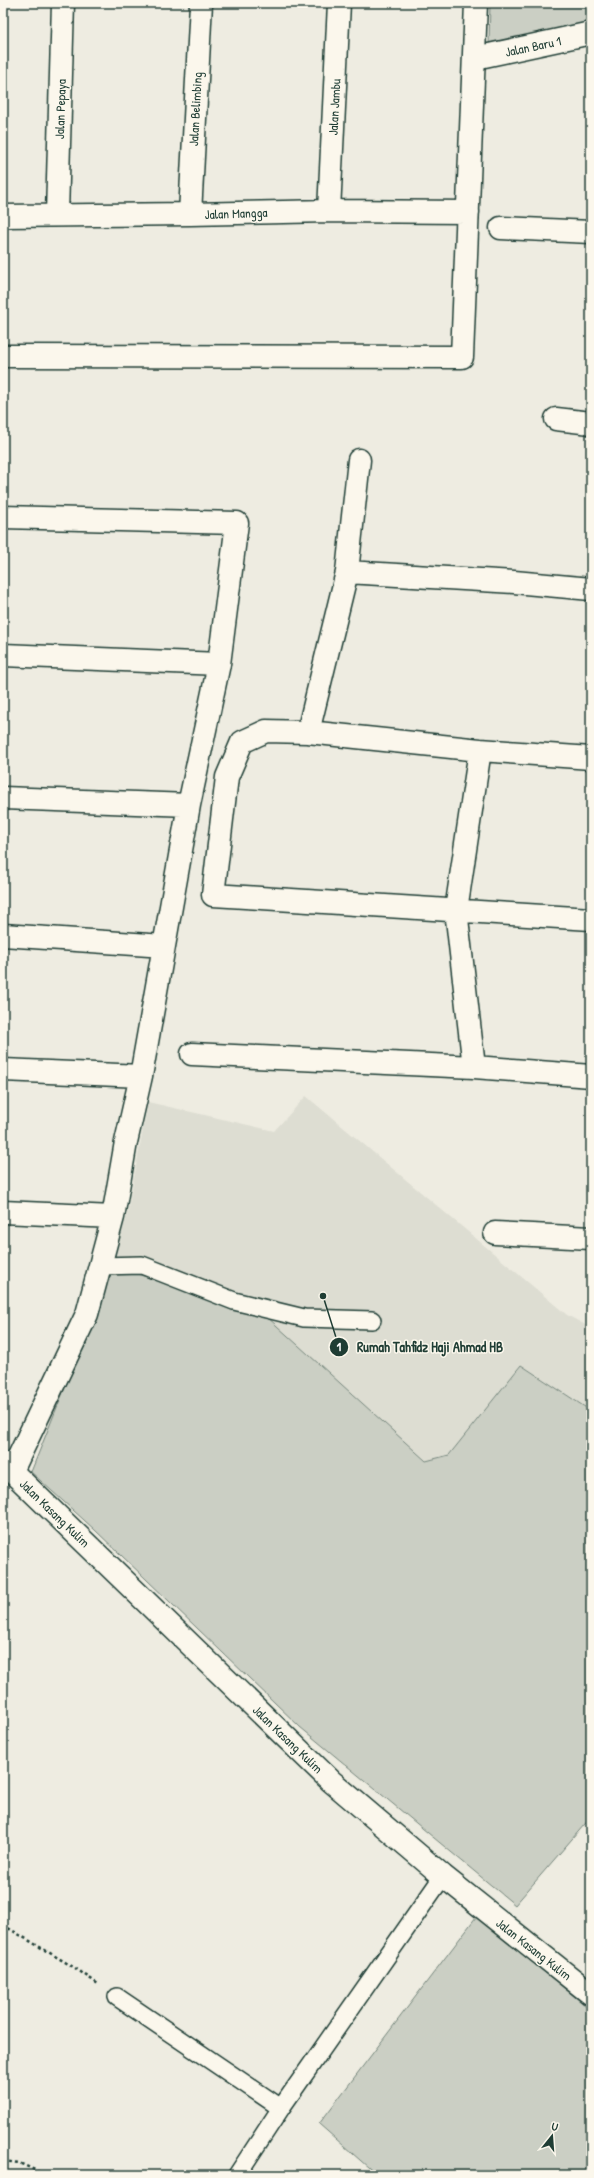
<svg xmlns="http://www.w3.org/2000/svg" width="594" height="2178" font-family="'Patrick Hand',sans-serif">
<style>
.built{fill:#ddddd2}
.green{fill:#cbcfc4;stroke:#75867c}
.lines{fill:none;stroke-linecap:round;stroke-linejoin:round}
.lane-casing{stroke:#1f3d34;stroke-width:20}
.street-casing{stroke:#1f3d34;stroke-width:25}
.secondary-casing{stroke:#1f3d34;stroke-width:25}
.path{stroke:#1f3d34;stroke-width:2.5;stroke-dasharray:3 3;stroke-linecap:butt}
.lane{stroke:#fbf7ec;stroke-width:17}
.street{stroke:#fbf7ec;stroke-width:22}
.secondary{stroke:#fbf7ec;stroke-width:22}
.labels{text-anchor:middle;stroke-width:3;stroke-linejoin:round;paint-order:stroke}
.street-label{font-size:13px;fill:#1f3d34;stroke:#fbf7ec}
.leader{fill:none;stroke:#1f3d34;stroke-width:1.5}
.callout-dot{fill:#1f3d34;stroke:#fbf7ec;stroke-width:1.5}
.mark-label{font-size:12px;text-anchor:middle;font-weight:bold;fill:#fff}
.callout-label{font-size:14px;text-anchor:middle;font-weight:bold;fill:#1f3d34;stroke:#fbf7ec;stroke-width:3;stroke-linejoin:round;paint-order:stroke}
</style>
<rect width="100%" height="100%" fill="#eeece1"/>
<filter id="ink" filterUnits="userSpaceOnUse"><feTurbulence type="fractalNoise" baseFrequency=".025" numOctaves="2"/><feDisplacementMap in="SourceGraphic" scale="8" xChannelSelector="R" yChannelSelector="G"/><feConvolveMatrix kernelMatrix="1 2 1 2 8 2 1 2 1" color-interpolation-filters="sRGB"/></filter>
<g filter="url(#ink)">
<path class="built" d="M306 1096 567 1315 591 1328V1411L521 1365 449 1455 426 1461 273 1324 95 1530 31 1472 59 1396 109 1278 127 1214 148 1102 274 1131Z"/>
<path class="green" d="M490 3H591V24L489 44Z
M115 1272 134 1273 266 1316 426 1461 449 1455 521 1365 591 1411V1817L515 1905 300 1727 95 1530 31 1472 109 1278Z
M476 1917 591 2010V2175H377L319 2124Z"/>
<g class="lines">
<g class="lane-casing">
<path id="lane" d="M99 1266 142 1265 234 1301 304 1318 372 1320
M117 1997 281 2108
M237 2175 281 2108 443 1876"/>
</g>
<g class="street-casing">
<path id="street" d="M475 58 591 33
M329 211 339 3
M57 214 63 3
M190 214 201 3
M3 216 190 214 329 211 468 212
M501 228 591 232
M3 356 462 357 476 3
M556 419 591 423
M3 517 237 523 219 664 189 805 141 1076 126 1142 113 1217 87 1314 12 1471
M347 572 514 582 591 589
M3 655 219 664
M308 732 347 572 359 460
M480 750 456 910 474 1067 591 1076
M591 758 480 750 308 732 266 731 242 742 227 777 213 895 591 919
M3 798 189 805
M3 935 164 946
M192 1054 474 1067
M3 1070 141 1076
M3 1212 113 1217
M495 1233 591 1238"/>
</g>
<g class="secondary-casing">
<path id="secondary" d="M3 1463 331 1781 443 1876 591 1994"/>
</g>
<path class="path" d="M3 1925 75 1968 98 1984
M3 2161 19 2163 46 2175"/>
<use href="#lane" class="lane"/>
<use href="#street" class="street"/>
<use href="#secondary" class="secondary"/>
</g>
</g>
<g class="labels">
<g class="street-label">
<text transform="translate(533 46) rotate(-12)" y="5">Jalan Baru 1</text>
<text transform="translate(334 107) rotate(-87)" y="5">Jalan Jambu</text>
<text transform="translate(60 109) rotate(-88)" y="5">Jalan Pepaya</text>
<text transform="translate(195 109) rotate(-87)" y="5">Jalan Belimbing</text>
<text transform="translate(236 213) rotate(-2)" y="5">Jalan Mangga</text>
<text transform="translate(55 1513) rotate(44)" y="5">Jalan Kasang Kulim</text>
<text transform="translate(288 1739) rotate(44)" y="5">Jalan Kasang Kulim</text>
<text transform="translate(534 1949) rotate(38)" y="5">Jalan Kasang Kulim</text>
</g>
</g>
<path class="leader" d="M323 1296L339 1347"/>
<g class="callout-dot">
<circle cx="323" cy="1296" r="4"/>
<circle cx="339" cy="1347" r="10"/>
</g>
<g class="mark-label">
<text x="339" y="1351">1</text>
</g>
<g class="callout-label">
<text x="430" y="1352">Rumah Tahfidz Haji Ahmad HB</text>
</g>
<rect width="594" height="2178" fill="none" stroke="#fbf7ec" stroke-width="16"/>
<rect x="8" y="8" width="578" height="2162" fill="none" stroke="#1f3d34" stroke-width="1.5" filter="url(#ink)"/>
<g transform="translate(552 2136) rotate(17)" stroke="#fbf7ec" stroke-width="3" paint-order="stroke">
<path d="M0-3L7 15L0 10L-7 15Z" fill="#1f3d34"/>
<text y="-6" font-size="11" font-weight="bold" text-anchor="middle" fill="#1f3d34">U</text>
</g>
</svg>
